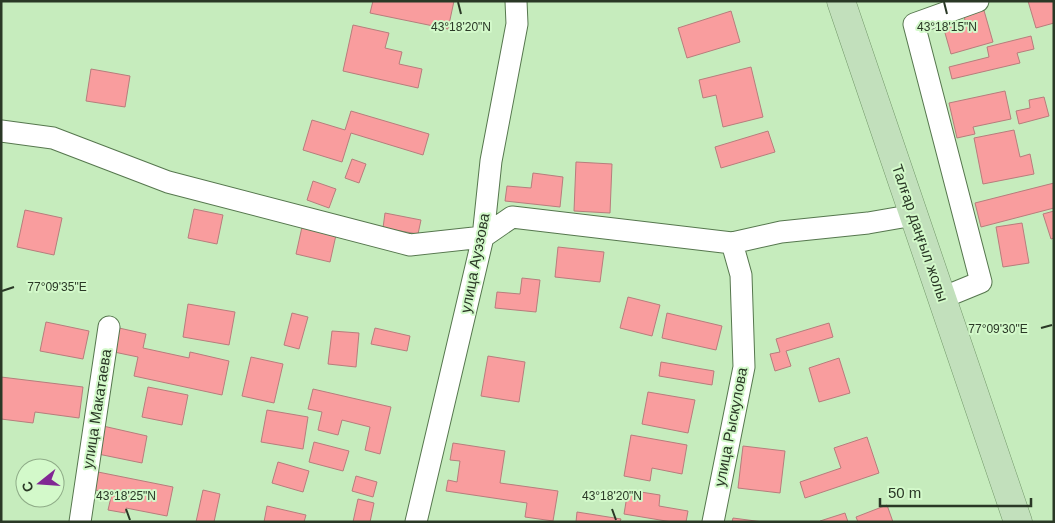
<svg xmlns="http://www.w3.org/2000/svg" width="1055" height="523" font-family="Arial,sans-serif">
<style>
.building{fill:#f99d9e;stroke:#b77d7c}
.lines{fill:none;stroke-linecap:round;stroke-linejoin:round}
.minor-casing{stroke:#56774e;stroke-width:23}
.major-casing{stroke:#73986a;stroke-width:29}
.minor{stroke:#fff;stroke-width:21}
.major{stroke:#c2e0bc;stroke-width:28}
.ticks{fill:none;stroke:#2a3826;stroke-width:2}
.labels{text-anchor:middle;stroke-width:4;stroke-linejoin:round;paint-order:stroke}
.street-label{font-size:15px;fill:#2a3826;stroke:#d3f9ca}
.ticks-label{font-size:12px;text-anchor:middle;fill:#2a3826;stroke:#d3f9ca;stroke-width:4;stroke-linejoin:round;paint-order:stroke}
</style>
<rect width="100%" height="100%" fill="#c6ecbd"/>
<path class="building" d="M373 1H454L448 29 370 13Z
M1028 1H1054V23L1036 28Z
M983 7 993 42 951 54 943 26 965 20 963 13Z
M731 11 740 42 687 58 678 28Z
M353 25 389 33 385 48 402 52 399 64 422 69 418 88 343 71Z
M1031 36 1034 49 1017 53 1020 63 952 79 949 67 989 57 987 47Z
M751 67 763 117 723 127 716 95 703 98 699 80Z
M91 69 130 76 125 107 86 101Z
M1005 91 1011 119 973 127 975 134 957 138 949 103Z
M1044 97 1049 116 1019 124 1016 111 1030 108 1029 100Z
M351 111 429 134 423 155 351 133 342 162 303 150 312 120 345 130Z
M1014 130 1020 157 1030 154 1034 174 983 184 974 138Z
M768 131 775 152 721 168 715 147Z
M352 159 366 164 359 183 345 178Z
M576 162 612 164 610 213 574 211Z
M533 173 563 177 560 207 505 201 507 186 531 188Z
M313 181 336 189 329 208 307 200Z
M1054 183V208L981 227 975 203Z
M194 209 223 215 217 244 188 238Z
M25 210 62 218 54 255 17 247Z
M1054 211V238L1051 239 1043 214Z
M385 213 421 220 418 234 383 228Z
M1022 223 1029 263 1003 267 996 227Z
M302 227 336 235 330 262 296 254Z
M558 247 604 252 600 282 555 277Z
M522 278 540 280 536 312 495 308 497 292 520 294Z
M628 297 660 305 652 336 620 328Z
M188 304 235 312 229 345 183 337Z
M292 313 308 317 299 349 284 345Z
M667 313 722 326 716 350 662 338Z
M46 322 89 331 83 359 40 351Z
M829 323 833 337 786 351 791 366 775 371 770 354 780 352 776 339Z
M119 328 146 334 143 348 189 358 190 352 229 361 222 395 134 376 138 357 114 352Z
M375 328 410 336 407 351 371 344Z
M332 331 359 333 356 367 328 364Z
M488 356 525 362 519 402 481 396Z
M251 357 283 364 274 403 242 396Z
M839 358 850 393 819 402 809 368Z
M661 362 714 371 712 385 659 376Z
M1 377 83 387 79 418 35 412 33 423 1 419Z
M148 387 188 395 182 425 142 417Z
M313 389 391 407 380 454 365 450 370 427 342 420 338 435 318 430 322 412 308 409Z
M648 392 695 400 688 433 642 424Z
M267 410 308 417 303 449 261 442Z
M103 426 147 436 142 463 98 454Z
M631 435 687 445 682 474 652 468 650 481 624 476Z
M867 437 879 473 805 498 800 482 841 468 834 448Z
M314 442 349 451 343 471 309 462Z
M453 443 505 451 500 483 558 491 553 521 525 517 527 503 446 491 448 480 457 482 460 461 450 460Z
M743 446 785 451 780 493 738 488Z
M278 462 309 471 303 492 272 483Z
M98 472 173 487 167 516 126 508 125 513 108 510 112 493 95 490Z
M356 476 377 482 373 497 352 491Z
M203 490 220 494 214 522H196Z
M628 490 660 495 659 506 688 511 686 522H672L624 514Z
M358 499 374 503 370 522H353Z
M887 505 893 522H858L856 517Z
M267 506 306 515 304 522H264Z
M577 512 621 519 620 522H576Z
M845 513 848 522H821L820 521Z
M733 518 763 522H732Z"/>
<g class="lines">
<g class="minor-casing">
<path id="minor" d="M1 131 53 138 168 182 410 245 483 237 512 217 732 243 781 232 868 223 914 215
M942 298 981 282 914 24 978 1
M80 522 109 327
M416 522 483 237 491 161 517 24 516 1
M713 522 744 367 741 275 732 243"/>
</g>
<g class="major-casing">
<path id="major" d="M841 1 1018 522"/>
</g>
<use href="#minor" class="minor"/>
<use href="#major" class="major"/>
</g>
<path class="ticks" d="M458 2 461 14M944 2 947 14M2 291 14 287M1041 328 1052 325M126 509 130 520M612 509 616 520"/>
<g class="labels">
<g class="street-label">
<text transform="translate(920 233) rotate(71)" y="5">Талғар даңғыл жолы</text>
<text transform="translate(475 263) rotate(-79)" y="5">улица Ауэзова</text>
<text transform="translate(97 409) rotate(-81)" y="5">улица Макатаева</text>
<text transform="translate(731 427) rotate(-79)" y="5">улица Рыскулова</text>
</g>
</g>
<g class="ticks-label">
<text x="947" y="31">43°18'15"N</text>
<text x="461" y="31">43°18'20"N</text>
<text x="57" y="291">77°09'35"E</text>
<text x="998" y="333">77°09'30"E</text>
<text x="126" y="500">43°18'25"N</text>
<text x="612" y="500">43°18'20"N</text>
</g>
<rect width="1055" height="523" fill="none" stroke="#2a3826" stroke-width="5"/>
<g transform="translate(40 483) rotate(253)"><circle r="24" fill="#d3f9ca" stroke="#8fac88"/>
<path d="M0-4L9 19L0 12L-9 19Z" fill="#812794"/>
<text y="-8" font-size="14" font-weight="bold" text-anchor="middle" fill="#2a3826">С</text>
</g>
<path d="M880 498v8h151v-8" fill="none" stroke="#2a3826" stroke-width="2.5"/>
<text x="888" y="498" font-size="15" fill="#2a3826" stroke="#d3f9ca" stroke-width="4" paint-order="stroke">50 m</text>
</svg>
